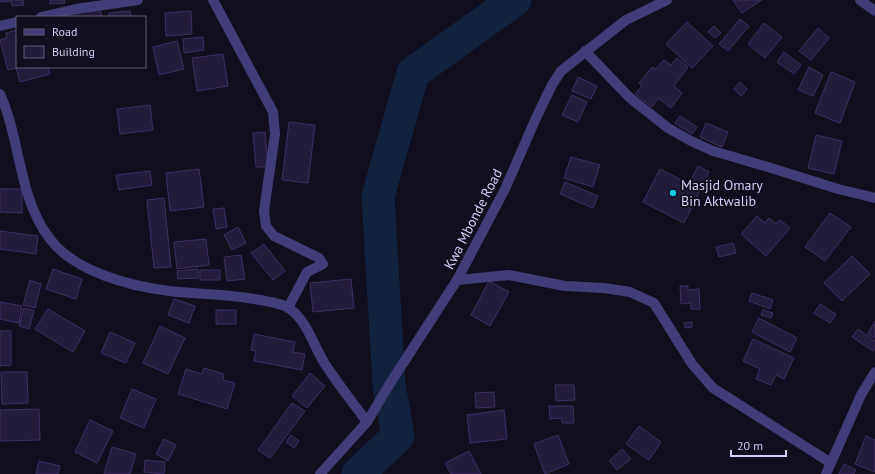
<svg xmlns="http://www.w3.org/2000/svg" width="875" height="474" font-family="'PT Sans',sans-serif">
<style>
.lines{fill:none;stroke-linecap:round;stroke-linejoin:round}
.river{stroke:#11213e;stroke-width:33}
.building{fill:#231b3c;stroke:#3c2f66}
.street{stroke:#413d78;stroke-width:10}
.poi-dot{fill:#14c6e1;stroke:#110e1d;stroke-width:1.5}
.labels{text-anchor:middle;stroke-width:4;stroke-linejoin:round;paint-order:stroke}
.poi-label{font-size:14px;fill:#d5cefb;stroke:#110e1d;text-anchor:start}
.street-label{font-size:14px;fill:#d5cefb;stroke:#110e1d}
</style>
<rect width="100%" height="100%" fill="#110e1d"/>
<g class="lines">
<path class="river" d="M358 474 398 436 389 385 378 196 413 73 515 0"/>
</g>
<path class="building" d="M0 0H23L24 5 12 6 11 1 0 2Z
M50 0H64L65 3 50 4Z
M733 0H762L742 13Z
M100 9 102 17H51Z
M130 11 131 17H109V13Z
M191 11 192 34 166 36 165 13Z
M740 19 749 26 728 51 719 44Z
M687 22 713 46 692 68 666 44Z
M764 23 782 37 765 58 748 44Z
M714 26 721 33 715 38 708 32Z
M818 28 829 38 811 60 799 51Z
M17 30V67H48L50 74 20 82 16 68 8 70 0 40 7 38 6 33Z
M203 37 204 50 184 53 183 39Z
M177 41 184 69 159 75 153 47Z
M784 52 801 65 794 74 777 62Z
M223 54 228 86 197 91 192 58Z
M677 58 688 67 674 86 682 93 671 108 658 98 652 107 635 94 642 86 639 83 652 67 656 69 664 60 671 65Z
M809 67 823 75 813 96 798 90Z
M831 72 855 82 840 123 815 113Z
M578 77 597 86 591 99 572 91Z
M740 82 747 89 741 96 734 89Z
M572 95 587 102 578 122 562 115Z
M150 105 153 130 120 134 117 109Z
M680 116 697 127 692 134 675 123Z
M289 122 315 125 308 183 282 180Z
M706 123 728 132 722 147 700 137Z
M265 132 268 167H256L253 133Z
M816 135 842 141 834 174 808 168Z
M571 157 600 165 593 187 564 178Z
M698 166 709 172 684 223 643 202 660 169 689 184Z
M199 169 204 207 170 211 166 173Z
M150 171 152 185 119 190 116 175Z
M565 182 598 196 593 208 560 194Z
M0 189H22V213L0 212Z
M164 198 171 267 154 268 147 200Z
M224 208 227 227 216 229 213 209Z
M830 213 851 227 825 261 805 247Z
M757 216 765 223 769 218 776 224 780 220 790 228 766 256 741 234Z
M238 227 246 243 232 250 224 235Z
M0 231 38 236 36 254 0 249Z
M206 239 209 265 177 269 174 242Z
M733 243 736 253 719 257 716 247Z
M264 244 285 271 273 280 251 253Z
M241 255 245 279 227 281 224 257Z
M852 256 870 274 842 301 824 283Z
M53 269 82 279 76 299 46 289Z
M198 269V278L178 279 177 271Z
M200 270H220V280H200Z
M351 279 354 308 313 312 310 283Z
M30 280 41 284 35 308 23 305Z
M489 281 509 292 490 326 471 315Z
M680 286H688V290L699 289 700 309H691V303L681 304Z
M752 293 773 300 770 309 749 301Z
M174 299 195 306 189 323 168 315Z
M0 302 22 306 19 323 0 319Z
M820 304 836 314 830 323 814 313Z
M24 308 34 311 29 329 19 326Z
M48 309 85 331 73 352 35 329Z
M216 310H236V324H216Z
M763 310 773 313 771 318 761 315Z
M759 318 797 338 790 352 752 332Z
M875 321V338L868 334Z
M692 322V327L685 328 684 323Z
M160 326 185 338 168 374 143 363Z
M858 329 875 341V348L873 351 852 337Z
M0 331H11V365L0 366Z
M110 332 135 343 126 363 101 353Z
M254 334 295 342 293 352 305 354 302 370 254 361 256 351 251 350Z
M753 339 794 358 784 379 776 375 771 385 756 379 760 369 743 361Z
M204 368 224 374 223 380 235 383 227 409 178 394 186 369 202 374Z
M1 372H27L28 403 2 404Z
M310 373 325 386 307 408 292 396Z
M555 385H574L575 400 556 401Z
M132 389 156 399 144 428 120 418Z
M494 392 495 407 476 408 475 393Z
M292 403 305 411 270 458 258 450Z
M549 406H573L574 423H562V418L550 419Z
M39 409 40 440 0 441V410Z
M504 410 507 439 470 443 467 415Z
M90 420 113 431 97 463 75 452Z
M639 426 661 442 649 460 626 444Z
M291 435 299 441 294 448 286 442Z
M558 435 569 464 545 474 534 444Z
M866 436 875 440V472L855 464Z
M164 439 176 445 168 461 156 454Z
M112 447 136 454 130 474H104Z
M622 449 631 459 617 470 609 461Z
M469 451 481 474H451L445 463Z
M145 460 165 462 164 474 144 472Z
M39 461 60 466 58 474H36Z
M844 464 856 470 854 474H839Z"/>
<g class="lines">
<path class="street" d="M213 0 273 112 275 134 264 211 266 226 274 236 319 258 323 264 307 272 288 308
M860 0 875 11
M41 17 76 9 138 0
M0 26 17 22
M585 51 630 98 668 128 691 141 713 151 768 167 838 189 875 198
M0 94C21 140 18 198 50 239 75 272 130 286 169 291 196 294 222 294 248 298 259 300 279 302 289 308 308 322 313 345 325 364 338 384 353 403 367 422
M457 280 509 275 565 286 604 288 630 292 654 303 692 364 713 388 831 463
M320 474 367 422 389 385 457 280 505 189 536 118 552 85 561 71 626 20 667 0
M826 474 861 395 875 372"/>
</g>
<circle class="poi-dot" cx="673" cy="193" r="4"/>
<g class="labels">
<g class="poi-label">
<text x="681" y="190">Masjid Omary<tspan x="681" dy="16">Bin Aktwalib</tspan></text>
</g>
<g class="street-label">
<text transform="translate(473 219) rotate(-63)" y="5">Kwa Mbonde Road</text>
</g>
</g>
<rect x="16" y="16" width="130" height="52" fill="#110e1d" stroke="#5f5b76"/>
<rect x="24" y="29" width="20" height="6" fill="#413d78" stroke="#5f5b76"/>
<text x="52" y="36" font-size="12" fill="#d5cefb">Road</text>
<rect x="24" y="46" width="20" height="12" fill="#231b3c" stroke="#5f5b76"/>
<text x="52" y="56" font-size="12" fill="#d5cefb">Building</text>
<path d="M731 450v6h55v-6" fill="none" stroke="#d5cefb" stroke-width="2"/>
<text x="737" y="450" font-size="12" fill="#d5cefb" stroke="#110e1d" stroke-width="3" paint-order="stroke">20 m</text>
</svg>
